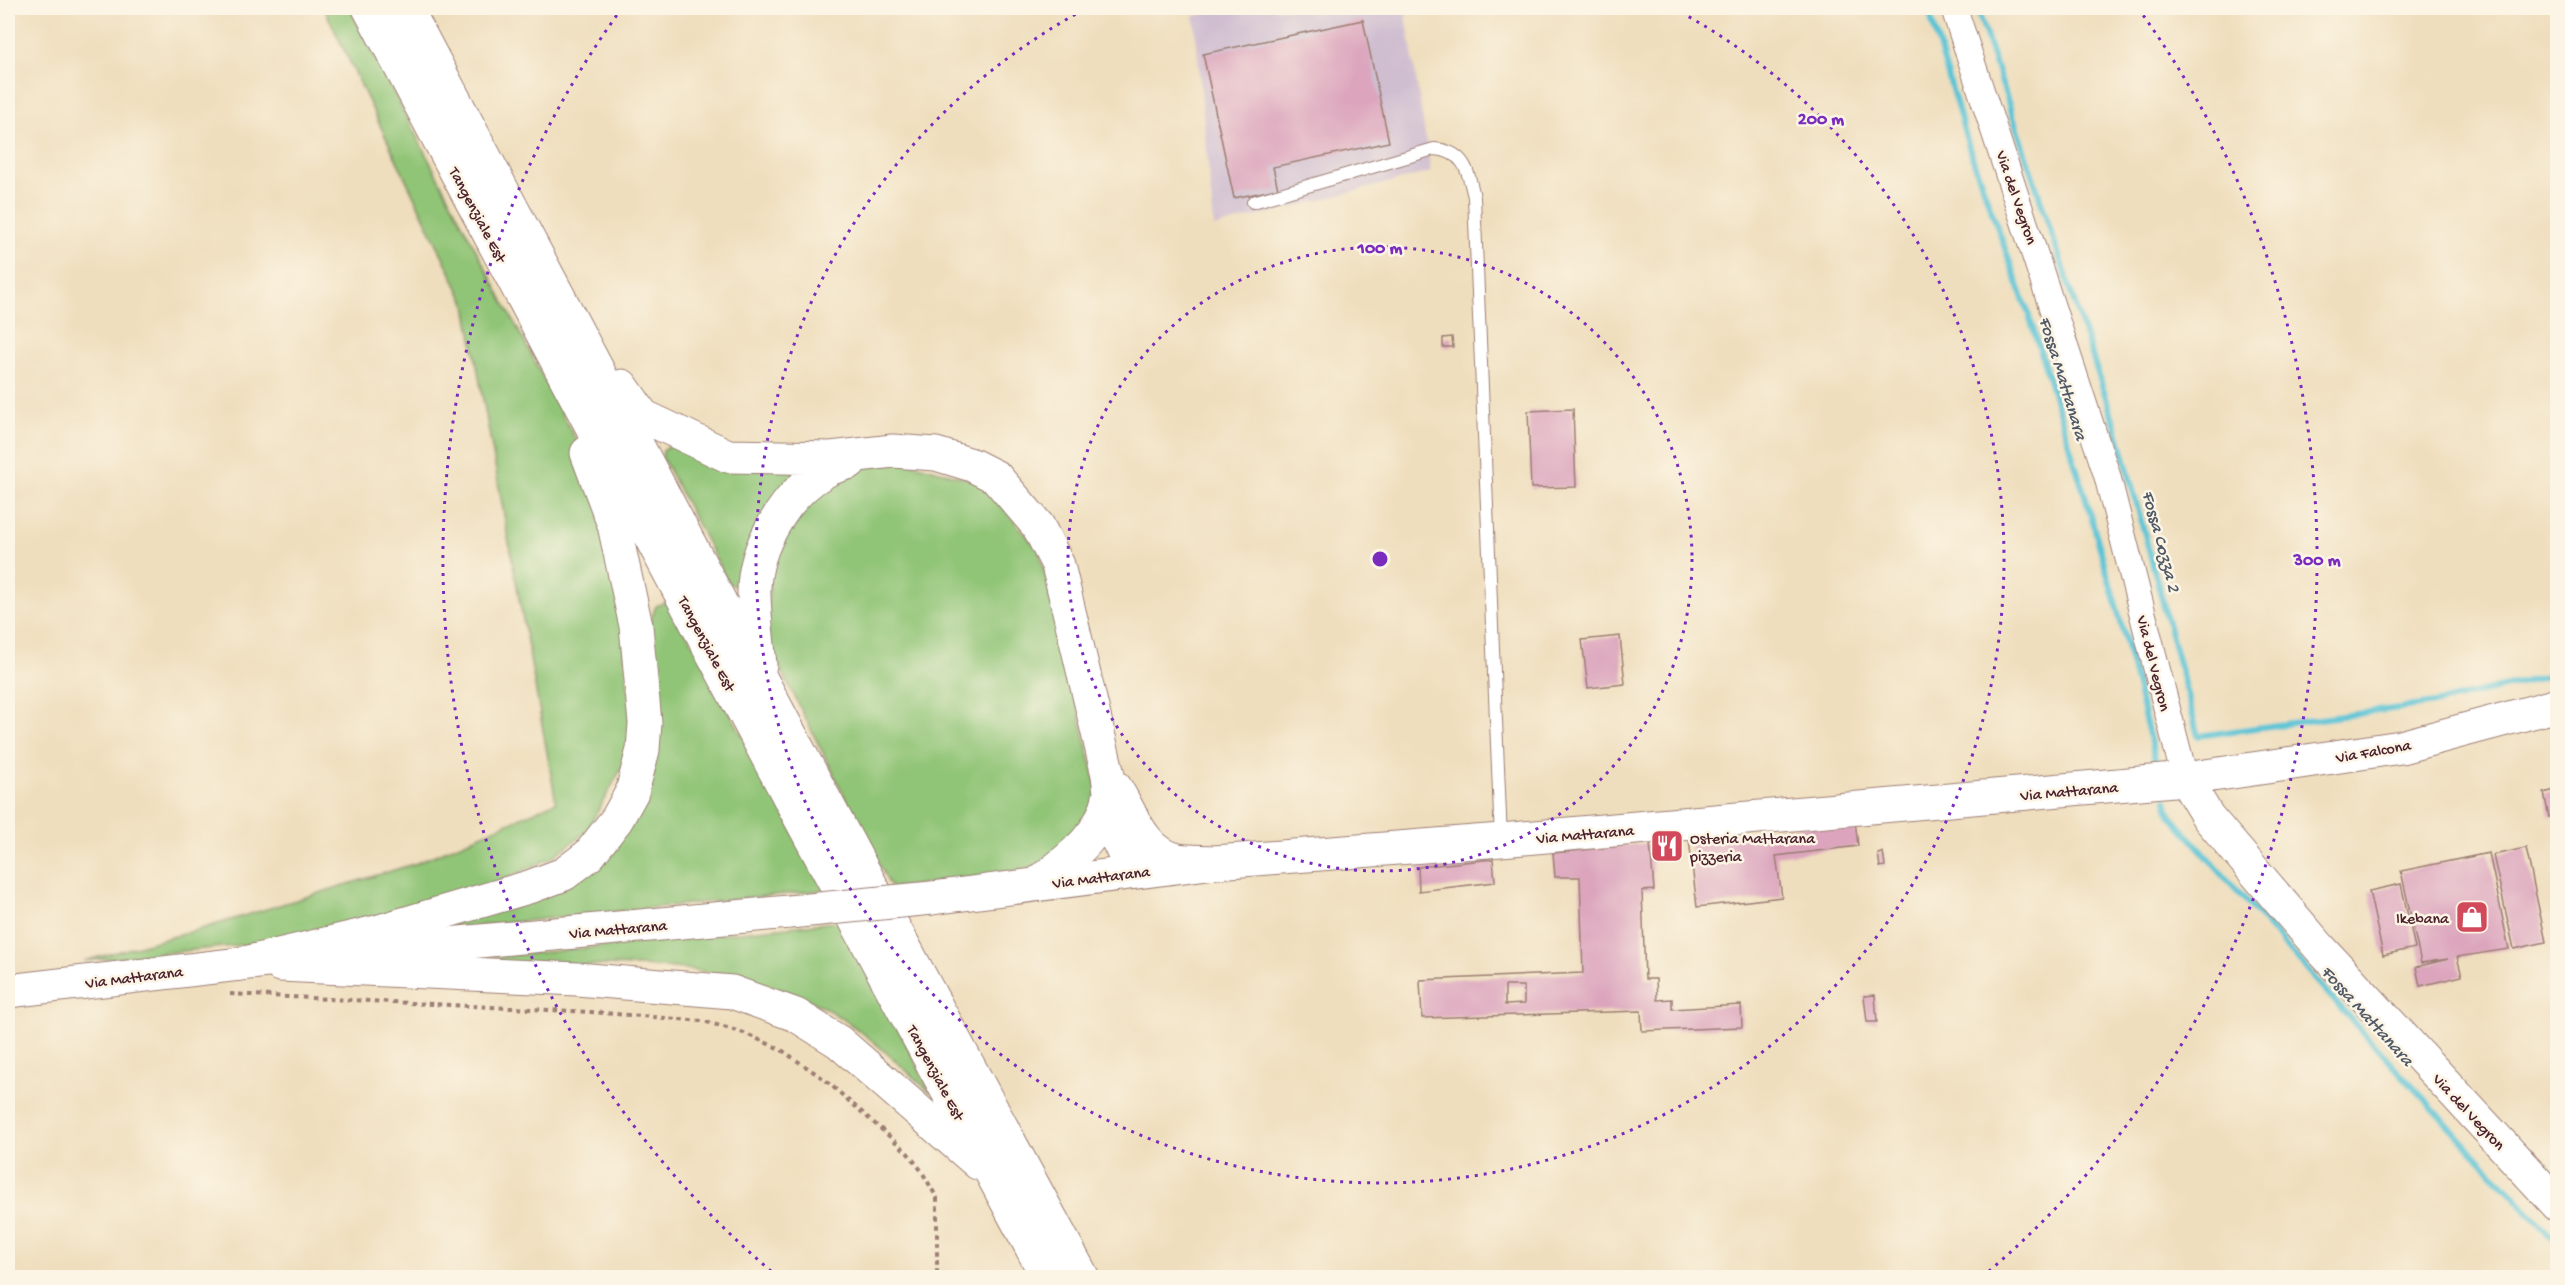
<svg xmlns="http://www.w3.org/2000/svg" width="2565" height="1285" font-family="'Gochi Hand',sans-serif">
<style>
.industrial{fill:#cfbdd0}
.green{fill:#90c476;stroke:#6d7250;stroke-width:1.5}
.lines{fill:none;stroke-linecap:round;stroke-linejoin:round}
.stream{stroke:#59c3d5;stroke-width:6}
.building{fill:#dca5bd;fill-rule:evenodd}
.lane-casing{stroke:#9c7e74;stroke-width:14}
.street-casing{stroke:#9c7e74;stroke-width:28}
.secondary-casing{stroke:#9c7e74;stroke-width:35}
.highway-casing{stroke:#9c7e74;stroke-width:35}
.path{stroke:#9c7e74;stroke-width:4;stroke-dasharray:4.5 4.5;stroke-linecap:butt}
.lane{stroke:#fff;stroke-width:12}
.street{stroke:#fff;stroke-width:26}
.secondary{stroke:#fff;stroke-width:33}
.highway{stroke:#fff;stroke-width:33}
.secondary-bridge-casing{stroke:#9c7e74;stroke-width:35;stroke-linecap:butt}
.secondary-bridge{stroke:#fff;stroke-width:33}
.ring{fill:none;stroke:#7b2cbf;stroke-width:3;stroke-dasharray:3 6}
.labels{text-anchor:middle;stroke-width:5;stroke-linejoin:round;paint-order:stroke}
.street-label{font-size:16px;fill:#4a1f2b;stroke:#fcf5e5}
.poi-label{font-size:16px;fill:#4a1f2b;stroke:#fcf5e5;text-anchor:start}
.water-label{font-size:18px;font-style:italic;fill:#4f5866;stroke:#fcf5e5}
.centre{fill:#7b2cbf;stroke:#fcf5e5;stroke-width:3}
.ring-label{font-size:18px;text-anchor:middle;font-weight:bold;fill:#7b2cbf;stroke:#fcf5e5;stroke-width:5;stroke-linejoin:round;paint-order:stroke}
</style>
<rect width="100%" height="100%" fill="#fcf5e5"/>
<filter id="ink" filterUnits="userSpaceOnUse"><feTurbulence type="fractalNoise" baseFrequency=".0167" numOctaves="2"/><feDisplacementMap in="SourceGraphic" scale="12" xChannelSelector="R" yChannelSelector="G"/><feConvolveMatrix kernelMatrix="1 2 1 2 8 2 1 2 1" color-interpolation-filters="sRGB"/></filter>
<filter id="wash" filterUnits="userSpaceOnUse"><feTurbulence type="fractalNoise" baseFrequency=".008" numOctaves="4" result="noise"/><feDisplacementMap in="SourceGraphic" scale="24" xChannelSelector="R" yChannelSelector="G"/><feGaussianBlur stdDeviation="1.35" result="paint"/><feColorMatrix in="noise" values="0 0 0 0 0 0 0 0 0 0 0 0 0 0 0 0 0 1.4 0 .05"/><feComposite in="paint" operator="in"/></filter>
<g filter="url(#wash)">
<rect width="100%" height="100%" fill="#efdebd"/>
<path class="industrial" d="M1225 8 1405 9 1431 172 1214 227 1194 16Z"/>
<path class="green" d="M324 8H349L596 478 617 558 632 736 624 764 586 832 551 858 490 886 302 939 84 961 201 929 417 863 556 802 466 305Z
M670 445 797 471 741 586 738 587 729 584 662 457 663 451Z
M904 461 982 483 1039 550 1097 787 1090 826 1038 865 1002 874 891 888 771 650 766 632 771 562 800 509 856 469Z
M666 602 672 604 825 890 408 933 618 833 650 622 656 606Z
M845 921 931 1093C896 1062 863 1028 821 1006 741 966 655 965 568 965 519 965 471 965 422 965Z"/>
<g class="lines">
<path class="stream" d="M1928 8 1971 154 2030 318 2086 499 2122 626 2156 763
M1977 8 2119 437 2198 736 2435 703 2558 674
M2166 800 2170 815 2354 1023 2558 1244"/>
</g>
<g id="blocks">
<path class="building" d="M1363 20 1389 142 1273 167 1278 189 1234 198 1203 54Z
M1452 337 1453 347H1443V338Z
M1573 409 1576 487 1531 488 1528 411Z
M1620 636 1625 684 1588 688 1582 640Z
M2558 789V815L2549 817 2544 793Z
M1855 821 1858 846 1776 856 1782 897 1697 907 1689 839Z
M1650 843 1654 890 1642 891 1645 979H1656L1657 1000 1672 999V1009L1741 1005 1742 1027 1642 1031 1641 1011 1422 1018 1420 980 1583 973 1580 877H1555L1553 853ZM1505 986H1524V1004L1505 1005Z
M2526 848 2546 942 2514 949 2493 855Z
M1883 852 1885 866 1880 867 1878 854Z
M2489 853 2509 949 2457 957 2462 976 2420 986 2416 967 2448 959 2421 963 2401 871Z
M1493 859 1495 882 1419 891 1418 867Z
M2401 884 2415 948 2383 955 2369 891Z
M1875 995 1877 1022H1867L1864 996Z"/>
</g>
</g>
<g filter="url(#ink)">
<use href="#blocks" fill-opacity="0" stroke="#9c7e74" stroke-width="1.5"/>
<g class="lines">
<g class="lane-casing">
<path id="lane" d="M1253 202 1434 149C1465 151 1468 171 1474 197L1501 839"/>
</g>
<g class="street-casing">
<path id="street" d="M1954 8 2107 475 2185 779"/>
</g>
<g class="secondary-casing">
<path id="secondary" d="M2185 779 2208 817 2320 948 2558 1205
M932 898 1216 862 1501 840 2185 779 2401 747 2558 705
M319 956 789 912
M8 991 267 961"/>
</g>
<g class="highway-casing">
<path id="highway" d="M369 8 798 814 1048 1278
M406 8 825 800 1083 1278
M622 386 643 416 728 456 831 458 893 451 936 454 972 465 996 477 1038 526 1058 565 1108 775 1115 835 1133 872
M760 665C758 641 754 615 754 591 754 547 786 493 824 472 832 467 842 465 850 462
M1115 787C1132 813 1143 853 1178 860 1190 862 1203 861 1216 862
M1037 884C1068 859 1100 839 1109 798
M240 964 376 932 532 886 564 874 589 855 617 819 632 792 643 750 645 723 636 626 614 525 587 453
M280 965 577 979 732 992 796 1015 839 1042 978 1163"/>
</g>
<path class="path" d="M230 994 591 1012 703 1021 744 1033 780 1049 824 1079 906 1151 921 1170 937 1198V1278"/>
<use href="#lane" class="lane"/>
<use href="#street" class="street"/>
<use href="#secondary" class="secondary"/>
<use href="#highway" class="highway"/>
<g class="secondary-bridge-casing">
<path id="secondary-bridge" d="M789 912 932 898"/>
</g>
<use href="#secondary-bridge" class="secondary-bridge"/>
</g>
</g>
<g class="ring">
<circle cx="1380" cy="559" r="312"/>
<path d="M1673 8A624 624 0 1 1 1087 8"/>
<path d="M778 1277A937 937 0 0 1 622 8M2138 8A937 937 0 0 1 1982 1277"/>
</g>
<defs>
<g id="restaurant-square" transform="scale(1.725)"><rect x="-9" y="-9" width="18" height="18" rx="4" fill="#d1495b" stroke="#fcf5e5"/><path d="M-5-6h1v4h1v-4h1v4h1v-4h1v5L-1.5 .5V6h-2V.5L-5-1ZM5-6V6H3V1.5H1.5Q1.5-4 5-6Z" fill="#fff"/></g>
<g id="shop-square" transform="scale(1.725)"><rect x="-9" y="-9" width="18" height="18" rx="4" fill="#d1495b" stroke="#fcf5e5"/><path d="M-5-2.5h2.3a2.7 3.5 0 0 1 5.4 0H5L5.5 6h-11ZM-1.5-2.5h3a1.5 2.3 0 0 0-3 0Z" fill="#fff"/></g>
</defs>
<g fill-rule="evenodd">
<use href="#restaurant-square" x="1667" y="846"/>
<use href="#shop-square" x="2472" y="917"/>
</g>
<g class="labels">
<g class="street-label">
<text transform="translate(2018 197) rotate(71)" y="6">Via del Vegron</text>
<text transform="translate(479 214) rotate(62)" y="6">Tangenziale Est</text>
<text transform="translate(708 643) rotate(62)" y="6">Tangenziale Est</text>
<text transform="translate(2155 663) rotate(76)" y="6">Via del Vegron</text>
<text transform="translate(2373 750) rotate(-10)" y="6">Via Falcona</text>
<text transform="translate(2069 790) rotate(-5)" y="6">Via Mattarana</text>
<text transform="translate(1585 833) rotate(-5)" y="6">Via Mattarana</text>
<text transform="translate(1101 876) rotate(-7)" y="6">Via Mattarana</text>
<text transform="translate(618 928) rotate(-5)" y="6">Via Mattarana</text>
<text transform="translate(134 976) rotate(-7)" y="6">Via Mattarana</text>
<text transform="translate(937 1072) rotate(62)" y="6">Tangenziale Est</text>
<text transform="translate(2470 1111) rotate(47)" y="6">Via del Vegron</text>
</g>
<g class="poi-label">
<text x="1690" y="843">Osteria Mattarana<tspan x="1690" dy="18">pizzeria</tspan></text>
<text x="2449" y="923" text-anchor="end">Ikebana</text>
</g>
<g class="water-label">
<text transform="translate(2064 378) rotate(73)" y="6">Fossa Mattanara</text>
<text transform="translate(2162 541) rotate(75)" y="6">Fossa Cozza 2</text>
<text transform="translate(2368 1015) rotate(48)" y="6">Fossa Mattanara</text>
</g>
</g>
<circle cx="1380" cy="559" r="9" class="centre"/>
<g class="ring-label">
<text x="1821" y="124">200 m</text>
<text x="1380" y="253">100 m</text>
<text x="2317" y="565">300 m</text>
</g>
<rect width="2565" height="1285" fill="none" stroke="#fcf5e5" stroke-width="30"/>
</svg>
